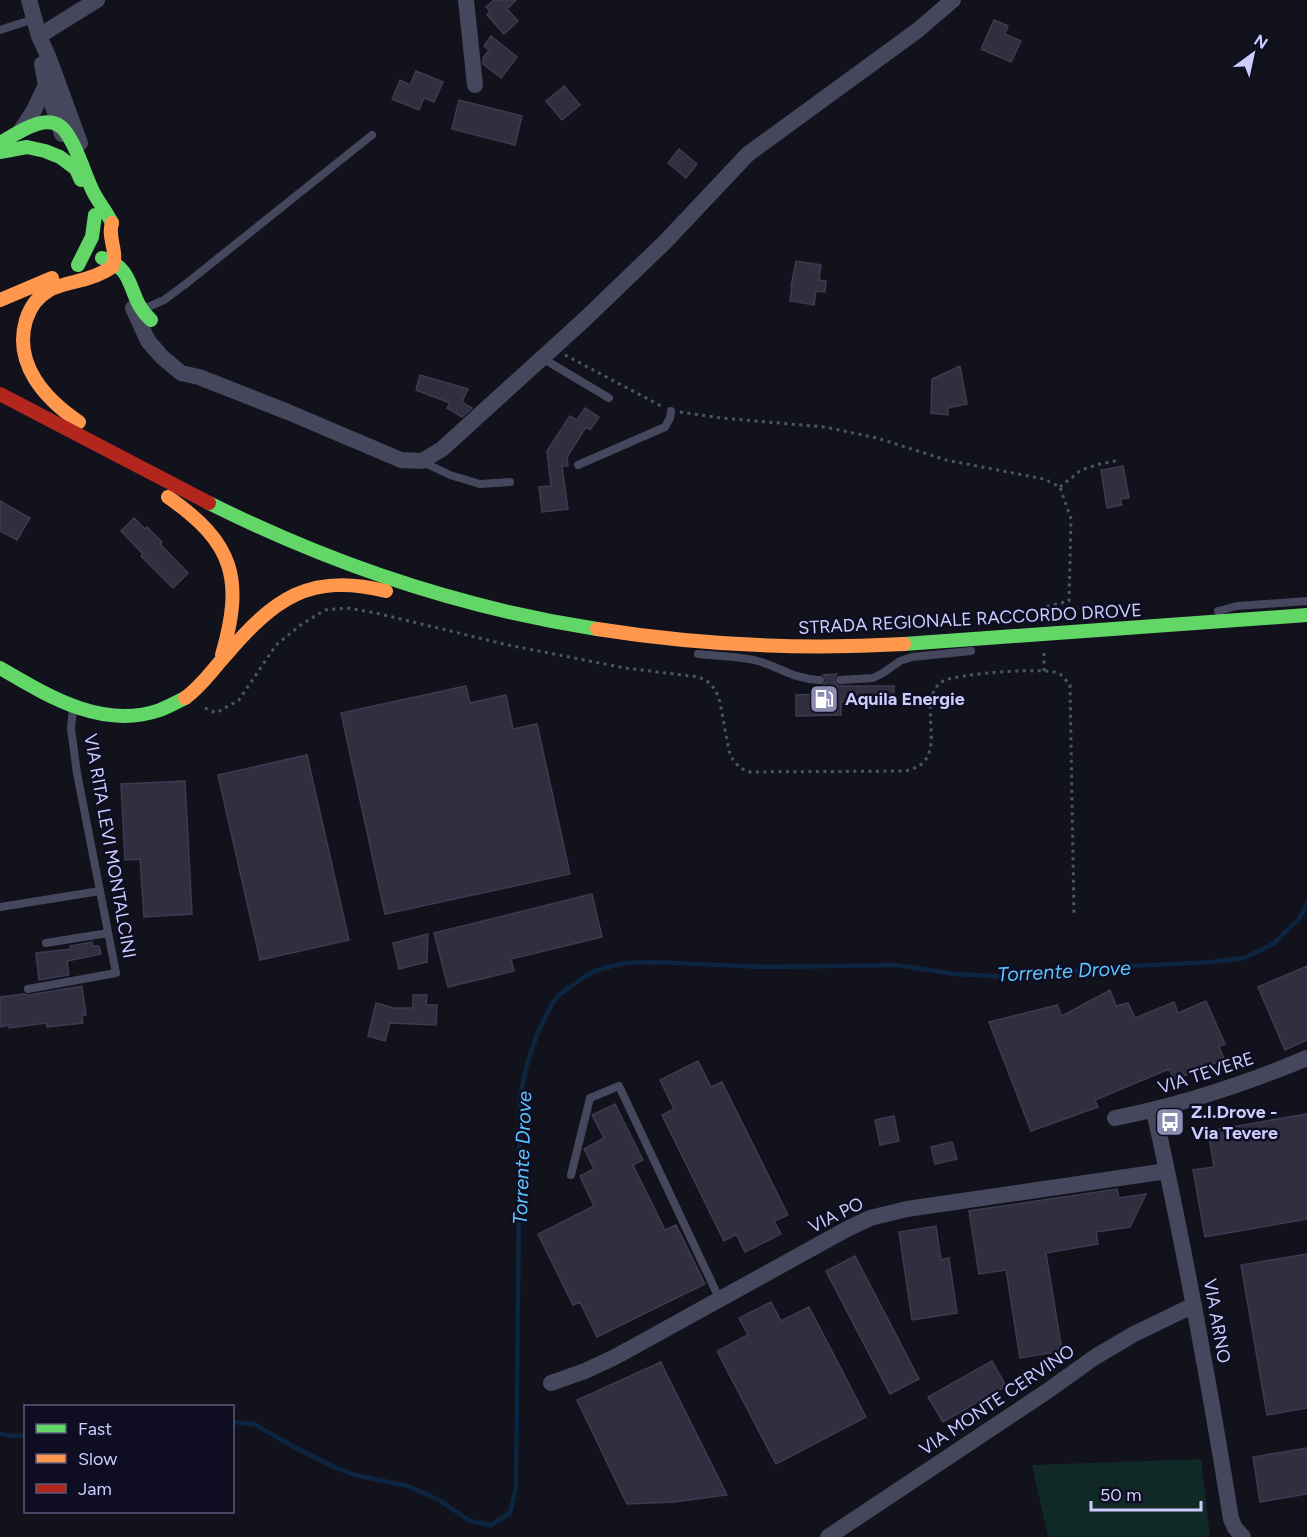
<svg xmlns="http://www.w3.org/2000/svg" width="1307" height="1537" font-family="Figtree,sans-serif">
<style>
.green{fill:#102826}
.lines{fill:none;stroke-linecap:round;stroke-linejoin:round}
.stream{stroke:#0c2642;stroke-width:4.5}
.building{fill:#302e3f;stroke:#3c3b50;stroke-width:1.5}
.path{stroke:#475863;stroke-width:3;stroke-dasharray:3 4.5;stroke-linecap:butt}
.lane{stroke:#46475d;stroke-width:8}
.street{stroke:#46475d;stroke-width:16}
.fast{stroke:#63d668;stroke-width:14}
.slow{stroke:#ff974d;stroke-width:14}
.jam{stroke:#b3261e;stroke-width:14}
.labels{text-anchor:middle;stroke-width:5;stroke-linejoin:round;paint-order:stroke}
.street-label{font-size:18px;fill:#cdccff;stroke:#0e0d21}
.poi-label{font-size:18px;font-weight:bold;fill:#cdccff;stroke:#0e0d21;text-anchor:start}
.water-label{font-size:20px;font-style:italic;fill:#5ac4ff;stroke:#0e0d21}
</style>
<rect width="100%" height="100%" fill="#12121d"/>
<path class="green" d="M1201 1459 1210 1537H1048L1032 1465Z"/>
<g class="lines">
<path class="stream" d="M232 1422 254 1424 294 1447 336 1468 355 1475 408 1486 439 1500 470 1521 491 1525 510 1513 516 1487 520 1097 526 1068 537 1034 552 1004 559 995 581 979 595 971 612 966 626 963 652 962 766 967 896 965 955 974 1009 977 1114 967 1211 962 1244 958 1273 944 1299 919 1307 904
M0 1434 12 1436 26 1435"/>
</g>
<path class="building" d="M494 0H516L507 9 518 21 504 34 487 15 490 11 486 7Z
M994 20 1008 26 1005 34 1021 41 1011 62 981 49Z
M491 36 517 57 501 78 483 64V58L489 50 484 46Z
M416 71 443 82 434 102 424 98 419 110 392 99 400 80 410 85Z
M564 86 580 105 562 120 546 101Z
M459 100 522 116 515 145 452 129Z
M679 149 697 164 686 178 668 163Z
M796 261 821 265 819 280 826 281 825 292 816 291 814 305 790 301 792 286H791Z
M960 366 967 404 948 408V415L931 413 932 379Z
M420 375 468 389 462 402 472 408 462 417 447 408 450 403 416 390Z
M585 408 599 417 590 430 586 427 567 457 568 466H562L568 509 542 512 539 487 551 486 547 451 570 416 577 420Z
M1123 466 1129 498 1120 499 1122 505 1107 508 1101 470Z
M0 501 30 518 17 540 0 531Z
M134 518 145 529 147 527 162 542 160 544 188 573 173 588 141 556 143 554 121 531Z
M837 674 835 677 834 681 837 685 840 686H894V702H841V715L796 716V695L820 694V686L823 685 826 681 825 677 823 675Z
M466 686 470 703 506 695 513 729 537 724 570 874 385 914 341 713Z
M307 755 349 940 260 960 218 775Z
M185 781 192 914 144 917 140 859 125 860 121 784Z
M592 894 602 937 511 959 514 971 448 987 434 933Z
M428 934 427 962 399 969 393 943Z
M92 942 93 946H99L101 954 67 961 69 975 39 980 36 953 71 949 70 946Z
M1307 966V1040L1285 1050 1258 987Z
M82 986 86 1015H82L83 1023 47 1027 46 1023 9 1028V1025L0 1027V997L24 994 29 995Z
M1110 990 1116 1006 1128 1003 1135 1018 1174 1002 1178 1013 1206 1001 1225 1044 1219 1046 1224 1059 1174 1080 1169 1069 1095 1100 1098 1107 1031 1131 989 1022 1057 1005 1062 1016Z
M413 995H427L426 1005H437L436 1025 390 1023 385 1041 368 1036 376 1003 394 1008H413Z
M698 1061 711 1087 722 1082 788 1215 774 1221 781 1234 745 1252 736 1234 724 1241 662 1115 674 1109 660 1080Z
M615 1104 643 1160 633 1165 665 1230 676 1225 705 1284 597 1337 580 1302 573 1305 538 1234 594 1206 580 1176 594 1169 584 1149 604 1138 592 1115Z
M1307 1114V1219L1205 1237 1193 1170 1214 1167 1208 1131Z
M894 1116 899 1141 880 1145 875 1120Z
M952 1142 957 1159 935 1164 931 1147Z
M1117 1189 1119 1198 1146 1194 1130 1227 1096 1232 1098 1244 1046 1253 1062 1351 1020 1358 1006 1270 979 1274 969 1211Z
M936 1226 941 1260 949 1258 957 1313 912 1320 899 1232Z
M1307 1254V1408L1267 1415 1241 1265Z
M855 1256 919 1379 890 1394 826 1271Z
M771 1302 781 1321 809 1307 866 1417 776 1464 717 1351 748 1335 739 1318Z
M992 1361 1006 1386 943 1422 928 1397Z
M661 1362 666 1373 727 1495 673 1502 627 1504 577 1400Z
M1307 1448V1494L1260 1502 1253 1457Z"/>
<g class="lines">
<path class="path" d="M565 355 663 407
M680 412 721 418 825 427 877 438 946 460 1044 479 1060 487 1071 519 1069 601 1044 607V616
M1060 487 1081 470 1100 464 1120 460
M1044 671V652
M205 708 216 713 239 700 276 645 302 624 325 610 347 608 376 613 508 645 625 668 699 677 710 683 716 691 720 702 729 751 733 760 740 768 750 772 905 771C950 762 920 716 935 689 938 684 941 682 945 680 961 674 1047 666 1060 674 1064 677 1067 682 1070 685L1074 915"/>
<path class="lane" d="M0 30 34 19
M146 308 164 300 187 283 372 135
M542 358 609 398
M423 462 450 475 480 484 510 482
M578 465 665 427 670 418 671 411
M1218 611 1237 606 1307 601
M698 654C717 656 739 656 758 661 782 668 793 679 820 680
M840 680 873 678 883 673 900 661 912 657 971 651
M0 907 100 891
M46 943 108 933
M28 989 116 973 77 773 71 729 73 708
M571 1175 590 1098 619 1086 720 1300"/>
<path class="street" d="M29 0 39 36 48 56 80 143
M466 0 475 85
M39 36 97 0
M42 64 46 85 62 134
M21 130 33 112 46 85
M133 308 148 341 162 357 181 373 199 377 288 412 401 460 422 461 442 449 585 319 665 242 748 154 918 30 953 0
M1154 1111C1184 1246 1209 1382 1231 1519L1235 1528 1243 1537
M1115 1118C1181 1105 1245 1084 1307 1058
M551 1383 585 1371 615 1357 847 1229 870 1218 907 1209 1167 1171
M828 1537 1046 1392 1095 1357 1134 1334 1194 1305"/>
<path class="fast" d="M0 143C12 136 24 128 37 124 44 122 53 121 60 126 73 135 84 172 91 187 96 200 106 210 112 223
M0 152 27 147 45 151 60 157 76 169 81 180
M102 258C138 269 126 298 151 320
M78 265 92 237 95 215
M209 503C331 564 461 608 597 629
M904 644 1307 615
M0 668C48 696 102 730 160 710 168 707 177 702 185 698"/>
<path class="slow" d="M0 300 52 278
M79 422C45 399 13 364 26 320 30 308 37 297 48 291 56 286 65 284 74 282 87 279 101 275 112 267 119 253 107 238 112 223
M168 497C234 543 244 579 222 655
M597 629C699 645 801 650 904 644
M185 698C202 686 212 670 226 655 274 599 309 572 386 591"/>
<path class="jam" d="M0 394 209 503"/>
</g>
<defs>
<g id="fuel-square" transform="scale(1.5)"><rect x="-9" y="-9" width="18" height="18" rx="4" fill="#8c8bb0" stroke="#0e0d21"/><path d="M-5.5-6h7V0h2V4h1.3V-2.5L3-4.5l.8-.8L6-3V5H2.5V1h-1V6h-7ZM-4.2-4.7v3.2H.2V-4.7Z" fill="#fff"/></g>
<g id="bus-square" transform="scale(1.5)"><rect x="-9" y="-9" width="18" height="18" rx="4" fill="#8c8bb0" stroke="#0e0d21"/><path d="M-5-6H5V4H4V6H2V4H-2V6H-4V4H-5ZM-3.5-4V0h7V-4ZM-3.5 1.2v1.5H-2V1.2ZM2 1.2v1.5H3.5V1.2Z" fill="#fff"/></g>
</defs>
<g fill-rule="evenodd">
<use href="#fuel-square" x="824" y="699"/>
<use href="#bus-square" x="1170" y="1122"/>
</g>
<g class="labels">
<g class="street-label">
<text transform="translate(970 619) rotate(-3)" y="6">STRADA REGIONALE RACCORDO DROVE</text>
<text transform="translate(110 846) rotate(80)" y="6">VIA RITA LEVI MONTALCINI</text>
<text transform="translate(1206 1073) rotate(-18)" y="6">VIA TEVERE</text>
<text transform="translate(836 1215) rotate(-26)" y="6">VIA PO</text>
<text transform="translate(1217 1321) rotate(80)" y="6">VIA ARNO</text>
<text transform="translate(997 1400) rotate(-34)" y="6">VIA MONTE CERVINO</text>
</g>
<g class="poi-label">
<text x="845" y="705">Aquila Energie</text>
<text x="1191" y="1118">Z.I.Drove -<tspan x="1191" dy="21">Via Tevere</tspan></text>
</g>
<g class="water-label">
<text transform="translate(1064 971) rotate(-3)" y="7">Torrente Drove</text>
<text transform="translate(522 1158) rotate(-88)" y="7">Torrente Drove</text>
</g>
</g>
<rect x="24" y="1405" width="210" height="108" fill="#0e0d21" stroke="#5a597a" stroke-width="1.5"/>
<rect x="36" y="1424" width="30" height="9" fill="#63d668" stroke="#5a597a" stroke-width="1.5"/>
<text x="78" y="1435" font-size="18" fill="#cdccff">Fast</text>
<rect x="36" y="1454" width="30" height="9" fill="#ff974d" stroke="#5a597a" stroke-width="1.5"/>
<text x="78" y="1465" font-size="18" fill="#cdccff">Slow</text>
<rect x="36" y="1484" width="30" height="9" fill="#b3261e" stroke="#5a597a" stroke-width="1.5"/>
<text x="78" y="1495" font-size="18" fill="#cdccff">Jam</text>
<g transform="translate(1253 54) rotate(33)" stroke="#0e0d21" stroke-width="4.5" paint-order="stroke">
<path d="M0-4.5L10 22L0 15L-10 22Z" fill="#cdccff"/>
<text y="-9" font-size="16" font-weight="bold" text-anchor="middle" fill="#cdccff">N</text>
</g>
<path d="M1091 1501v9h110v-9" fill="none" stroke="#cdccff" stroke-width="3"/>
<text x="1100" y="1501" font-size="18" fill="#cdccff" stroke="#0e0d21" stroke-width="4.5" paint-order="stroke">50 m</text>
</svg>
